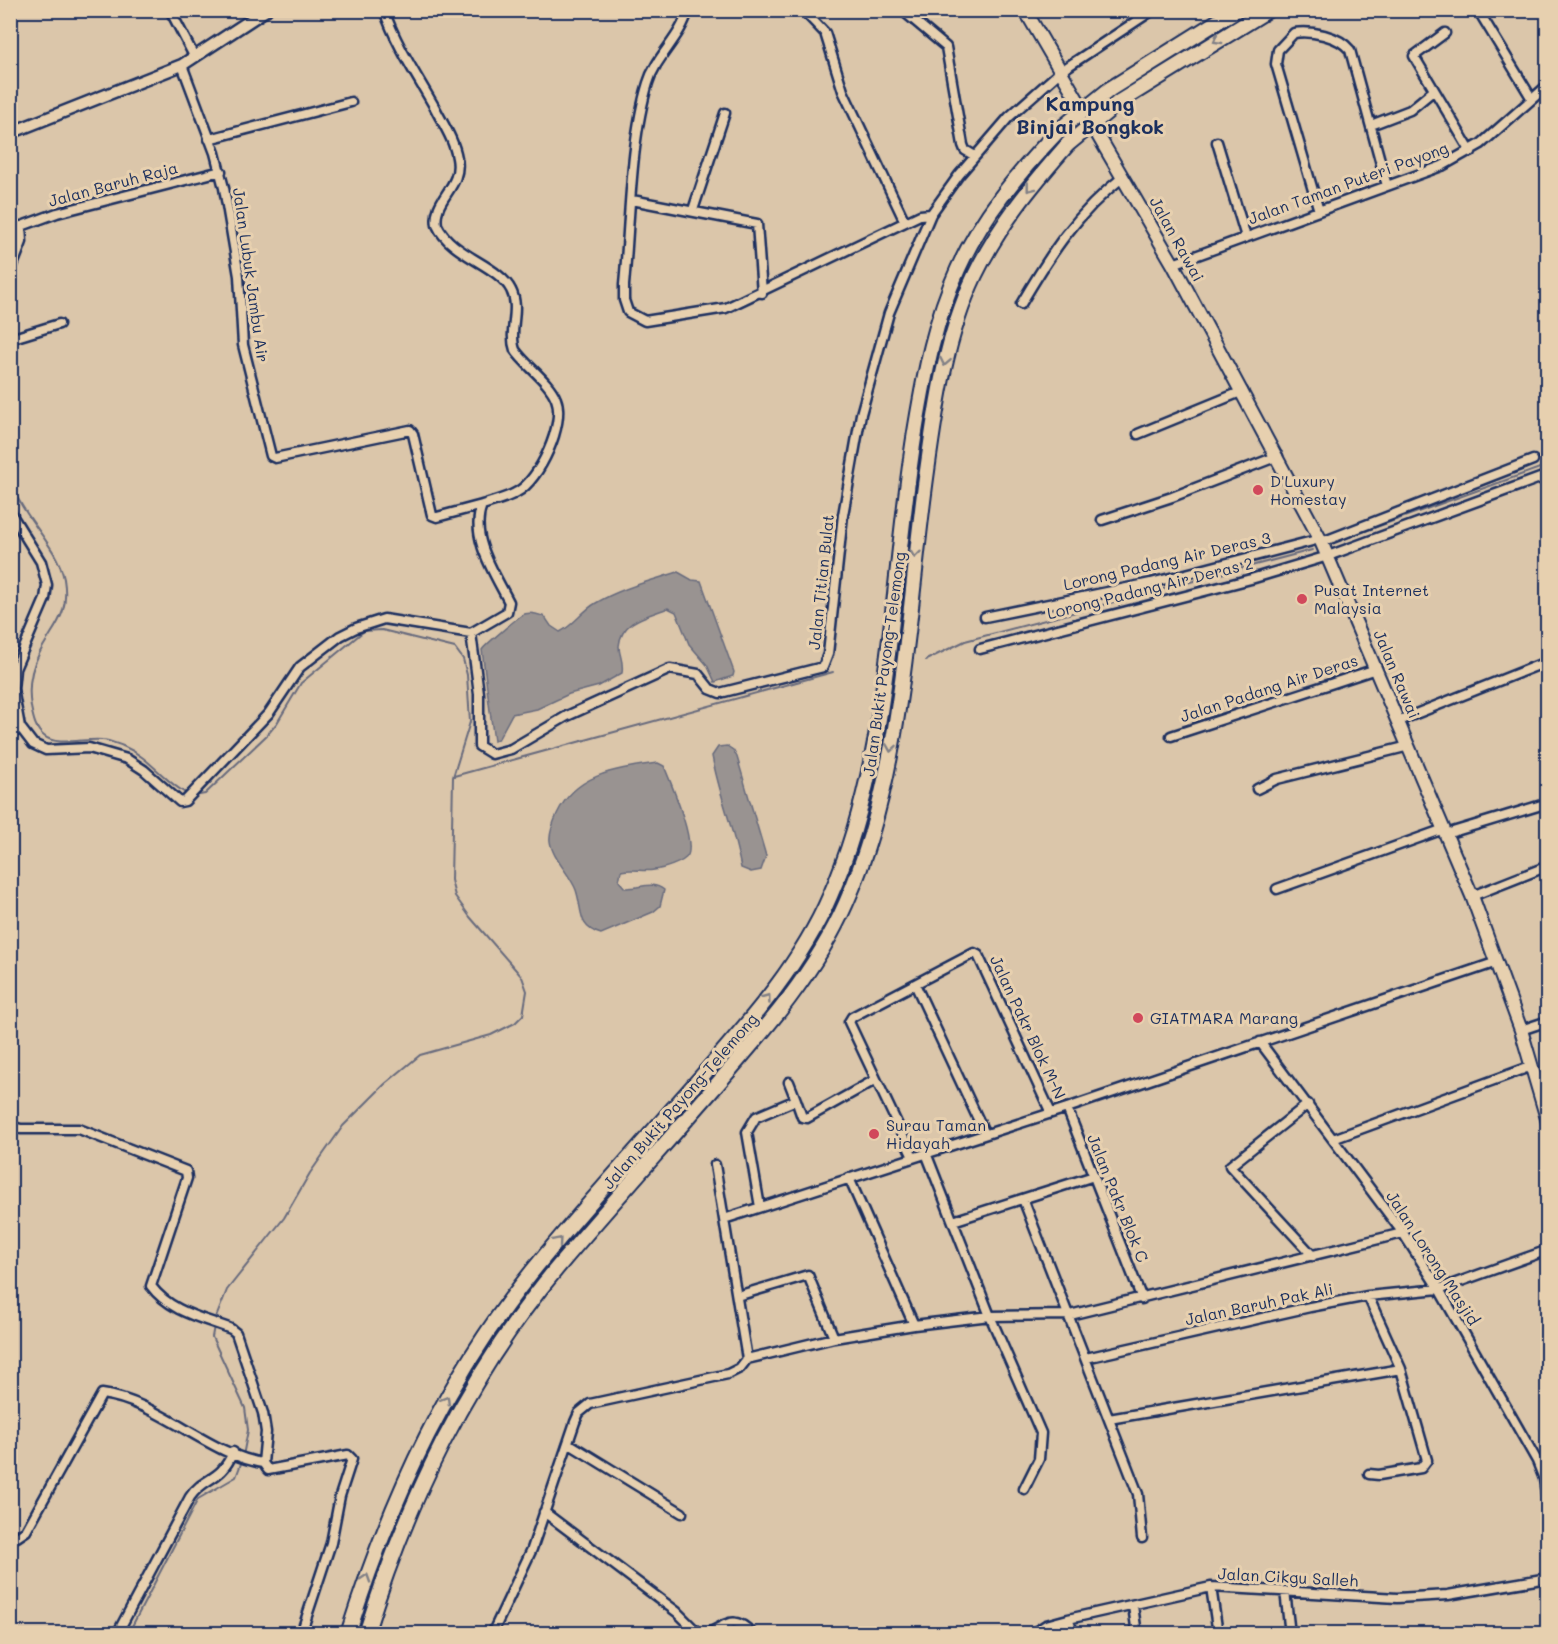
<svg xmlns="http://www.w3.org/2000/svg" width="1558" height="1644" font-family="Mali,sans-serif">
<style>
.water{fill:#999391;stroke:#676b7d;stroke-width:1.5}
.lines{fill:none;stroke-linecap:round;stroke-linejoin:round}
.stream{stroke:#676b7d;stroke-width:2}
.minor-casing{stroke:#1b2f5e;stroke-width:13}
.tertiary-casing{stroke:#1b2f5e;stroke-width:15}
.secondary-casing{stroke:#1b2f5e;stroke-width:16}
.trunk-casing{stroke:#1b2f5e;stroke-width:18}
.minor{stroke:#e7d0af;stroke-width:8}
.tertiary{stroke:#e7d0af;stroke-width:10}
.secondary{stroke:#e7d0af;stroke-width:12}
.trunk{stroke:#e7d0af;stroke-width:14}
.trunk-bridge-casing{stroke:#1b2f5e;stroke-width:18;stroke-linecap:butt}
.trunk-bridge{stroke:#e7d0af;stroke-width:14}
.oneway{stroke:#818086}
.poi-dot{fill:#d1495b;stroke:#e7d0af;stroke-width:2}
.labels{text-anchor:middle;stroke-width:6;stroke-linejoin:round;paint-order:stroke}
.street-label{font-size:16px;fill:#1b2f5e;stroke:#e7d0af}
.poi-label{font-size:16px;fill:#1b2f5e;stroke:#e7d0af;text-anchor:start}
.quarter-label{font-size:20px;font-weight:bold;fill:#1b2f5e;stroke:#e7d0af}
</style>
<rect width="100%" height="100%" fill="#dbc6aa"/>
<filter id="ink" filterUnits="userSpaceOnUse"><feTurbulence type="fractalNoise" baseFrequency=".0167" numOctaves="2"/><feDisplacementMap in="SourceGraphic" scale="12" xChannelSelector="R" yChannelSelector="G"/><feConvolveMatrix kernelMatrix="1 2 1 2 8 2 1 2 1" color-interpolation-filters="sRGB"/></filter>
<g filter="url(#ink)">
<path class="water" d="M678 572 692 580 701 581 734 672 733 676 715 682 707 665 689 644 676 612 668 608C648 616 621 620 619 646 619 656 624 660 622 673L599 686 569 694 537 709 512 714 499 738 494 741 482 650C485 645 516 619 522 615 529 611 538 614 545 617L551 626 560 632C574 625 582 611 596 603 621 588 650 581 678 572Z
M727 746 733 750 737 757 766 856 761 870 751 872 741 868C734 830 719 794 712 756L718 747Z
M658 763 664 766C671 783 695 839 688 855 684 863 662 869 654 870 642 872 633 868 621 871L619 881 625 888C639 889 652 880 664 890L660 906 653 912 601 934C577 927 583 911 576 890 570 874 552 858 550 841 549 833 554 821 557 814 576 773 617 769 658 763Z"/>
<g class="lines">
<path class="stream" d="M10 480C22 518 57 544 64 579 70 616 54 625 39 654 30 671 28 689 31 707 33 717 35 729 44 736 57 747 85 738 102 740 109 740 117 744 123 746 150 757 164 782 189 795
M1332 543 1548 465
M926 660 965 641 1312 550
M454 776 833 672
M194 796 205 794 268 734 277 723 301 683 364 631 382 630 455 648 463 659 467 675 470 722 453 777 451 880 455 896 470 917 522 977 527 991 523 1015 515 1023 491 1035 420 1055 385 1084 343 1126 310 1173 284 1218 227 1290 215 1320
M214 1326 212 1337 245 1408 248 1430 243 1456
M128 1634 198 1499 236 1477 242 1461"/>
<g class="minor-casing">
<path id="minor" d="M170 10 194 56
M688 10C681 38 656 56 648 83 630 141 630 223 624 285V300L628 312 645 321 726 308 920 215 931 214
M803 10 825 33 843 91 905 222
M902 10 946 47 963 145 965 150 975 156
M1478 10 1532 99
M1445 33 1414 56 1471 152
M182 65 215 153 224 188 239 276 243 345 271 456 275 458 410 430 413 434 432 515 437 517 482 505
M1371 125 1410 110 1433 91
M209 139 351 102
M1217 142 1246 237
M632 200 757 224 762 293
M693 210 725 113
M1319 211 1276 64 1278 50 1294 33C1311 30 1339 36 1350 50L1387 186
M10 218 15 227H19L57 213 221 171
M1173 264 1442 166 1481 144 1548 85
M10 273 22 242 21 226
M1021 304C1051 253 1076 214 1123 177
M10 339 59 324
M1138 434 1243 391
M10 512 41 562 47 585 45 599 15 669 13 689 20 727 33 744 46 750 89 748 127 759 144 770 180 802 185 801 269 713 300 667 340 636 356 628 384 619 471 633 507 612 509 602C495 574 469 537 482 505 494 501 507 498 517 492 539 481 566 423 556 399 549 381 526 366 515 350 508 331 521 309 511 290 499 265 451 256 437 225 432 198 463 188 457 158 454 140 443 124 435 108 417 76 396 45 384 10
M1102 520 1172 497 1278 456
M1322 542 1533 460
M985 617 1151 583 1320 539
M471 633 479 694V746L492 754 511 749 567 716 670 669 698 674 710 689 720 693 823 667 828 654 843 515 861 414 889 313 931 214 959 175 1009 117 1061 71 1153 10
M980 649 1251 579 1328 556 1548 475
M1398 721 1546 662
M10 736 20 727
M1171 736 1376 669
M1257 789 1277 779 1409 746
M1446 834 1548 803
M1277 889 1444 829
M1472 896 1548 866
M915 984 985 1134
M1521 1030 1548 1021
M1260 1042 1403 1233 1439 1289 1537 1461 1544 1479 1548 1509
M789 1082 796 1100
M1308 1104 1230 1166 1313 1256
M1067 1108 1142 1299
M10 1126 21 1129H79L186 1171 187 1178 151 1286C170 1312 203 1318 231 1329L236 1333 263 1413 266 1432 263 1463 268 1470 348 1455 352 1459 340 1496 331 1543 301 1634
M1333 1139 1532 1066
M926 1153 990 1316 1041 1433 1039 1459 1024 1489
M913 1157 849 1022 852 1017 974 953 978 955 1051 1113
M715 1165 747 1359
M849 1178 914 1325
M1023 1199 1138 1494 1142 1538
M760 1207 747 1132 756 1117 796 1100 802 1117 807 1118 875 1080
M724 1219 1067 1108 1497 962
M953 1221 1094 1176
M737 1296 808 1275 834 1338
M1368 1296 1401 1369 1427 1460 1421 1468 1379 1475 1369 1474
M1086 1358 1310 1307 1368 1296 1439 1289 1548 1250
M1109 1419 1401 1369
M568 1443 682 1513
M544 1512 677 1612 699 1634
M10 1536 17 1537 26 1531 102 1394C158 1401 211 1456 263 1463
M1211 1587 1218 1634
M1285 1591 1290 1634
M1133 1606 1137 1634
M1068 1619 1074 1634
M846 1632 848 1634
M117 1634 190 1497C204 1476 221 1482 233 1452
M492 1634 532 1549 575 1422 579 1413 590 1404 728 1374 740 1368 747 1359 834 1338 914 1325 990 1316 1070 1315 1403 1233
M707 1634C729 1623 734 1615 753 1634
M1032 1634 1046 1625 1068 1619 1211 1587 1397 1598 1448 1595 1548 1578"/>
</g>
<g class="tertiary-casing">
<path id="tertiary" d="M10 133 182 65 266 10"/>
</g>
<g class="secondary-casing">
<path id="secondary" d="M1025 10 1173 264 1320 539 1472 896 1521 1030 1548 1122"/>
</g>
<g class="trunk-casing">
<path id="trunk" d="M1110 89 1236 10
M1119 102 1268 10
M348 1634C392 1495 450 1369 544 1257 595 1195 649 1136 702 1076 750 1021 801 964 830 896 893 753 890 579 916 426 925 372 935 319 958 269 982 216 1018 173 1058 131
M366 1634C408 1500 467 1376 557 1268 608 1207 661 1149 713 1089 763 1032 815 974 846 903 904 773 907 612 927 471 936 405 946 336 975 275 999 225 1032 185 1068 144"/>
</g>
<use href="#minor" class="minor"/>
<use href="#tertiary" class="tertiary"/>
<use href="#secondary" class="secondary"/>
<use href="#trunk" class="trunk"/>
<g class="trunk-bridge-casing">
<path id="trunk-bridge" d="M1058 131 1110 89
M1068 144 1119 102"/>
</g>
<use href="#trunk-bridge" class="trunk-bridge"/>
</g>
<defs><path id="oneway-chevron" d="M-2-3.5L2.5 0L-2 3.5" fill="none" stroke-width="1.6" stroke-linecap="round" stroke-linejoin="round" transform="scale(1.5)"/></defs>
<g class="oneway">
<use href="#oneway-chevron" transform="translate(1217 40) rotate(149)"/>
<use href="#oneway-chevron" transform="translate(1030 188) rotate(128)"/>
<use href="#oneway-chevron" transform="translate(945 362) rotate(101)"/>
<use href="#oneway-chevron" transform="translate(915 554) rotate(97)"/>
<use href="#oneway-chevron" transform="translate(891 748) rotate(99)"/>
<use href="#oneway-chevron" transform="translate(767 998) rotate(-53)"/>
<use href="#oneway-chevron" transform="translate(558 1241) rotate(-49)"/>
<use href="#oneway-chevron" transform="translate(446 1400) rotate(-59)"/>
<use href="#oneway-chevron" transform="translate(366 1578) rotate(-72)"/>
</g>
</g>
<g class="poi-dot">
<circle cx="1258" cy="490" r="6"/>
<circle cx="1302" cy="599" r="6"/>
<circle cx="1138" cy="1018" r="6"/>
<circle cx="874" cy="1134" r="6"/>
</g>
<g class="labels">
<g class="street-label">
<text transform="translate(1348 183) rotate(-20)" y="6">Jalan Taman Puteri Payong</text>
<text transform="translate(113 184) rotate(-15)" y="6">Jalan Baruh Raja</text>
<text transform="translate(1177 239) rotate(61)" y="6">Jalan Rawai</text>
<text transform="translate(251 275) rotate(82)" y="6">Jalan Lubuk Jambu Air</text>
<text transform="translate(1167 561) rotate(-13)" y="6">Lorong Padang Air Deras 3</text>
<text transform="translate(821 582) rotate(-84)" y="6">Jalan Titian Bulat</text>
<text transform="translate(1150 588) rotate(-14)" y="6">Lorong Padang Air Deras 2</text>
<text transform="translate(884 664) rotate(-82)" y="6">Jalan Bukit Payong-Telemong</text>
<text transform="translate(1397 674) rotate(67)" y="6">Jalan Rawai</text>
<text transform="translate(1269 688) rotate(-18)" y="6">Jalan Padang Air Deras</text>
<text transform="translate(1028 1027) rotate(65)" y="6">Jalan Pakr Blok M-N</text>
<text transform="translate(680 1101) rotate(-49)" y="6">Jalan Bukit Payong-Telemong</text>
<text transform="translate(1118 1198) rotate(68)" y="6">Jalan Pakr Blok C</text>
<text transform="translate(1433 1258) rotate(57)" y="6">Jalan Lorong Masjid</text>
<text transform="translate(1259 1304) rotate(-12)" y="6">Jalan Baruh Pak Ali</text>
<text transform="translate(1288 1577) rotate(3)" y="6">Jalan Cikgu Salleh</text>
</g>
<g class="poi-label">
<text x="1270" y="487">D'Luxury<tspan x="1270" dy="18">Homestay</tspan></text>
<text x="1314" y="596">Pusat Internet<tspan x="1314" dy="18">Malaysia</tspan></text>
<text x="1150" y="1024">GIATMARA Marang</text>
<text x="886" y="1131">Surau Taman<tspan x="886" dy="18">Hidayah</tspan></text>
</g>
<g class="quarter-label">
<text x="1090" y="111">Kampung<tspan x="1090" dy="23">Binjai Bongkok</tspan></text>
</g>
</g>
<rect width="1558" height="1644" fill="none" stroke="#e7d0af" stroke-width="36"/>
<rect x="18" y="18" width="1522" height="1608" fill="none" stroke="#1b2f5e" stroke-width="2" filter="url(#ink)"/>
</svg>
